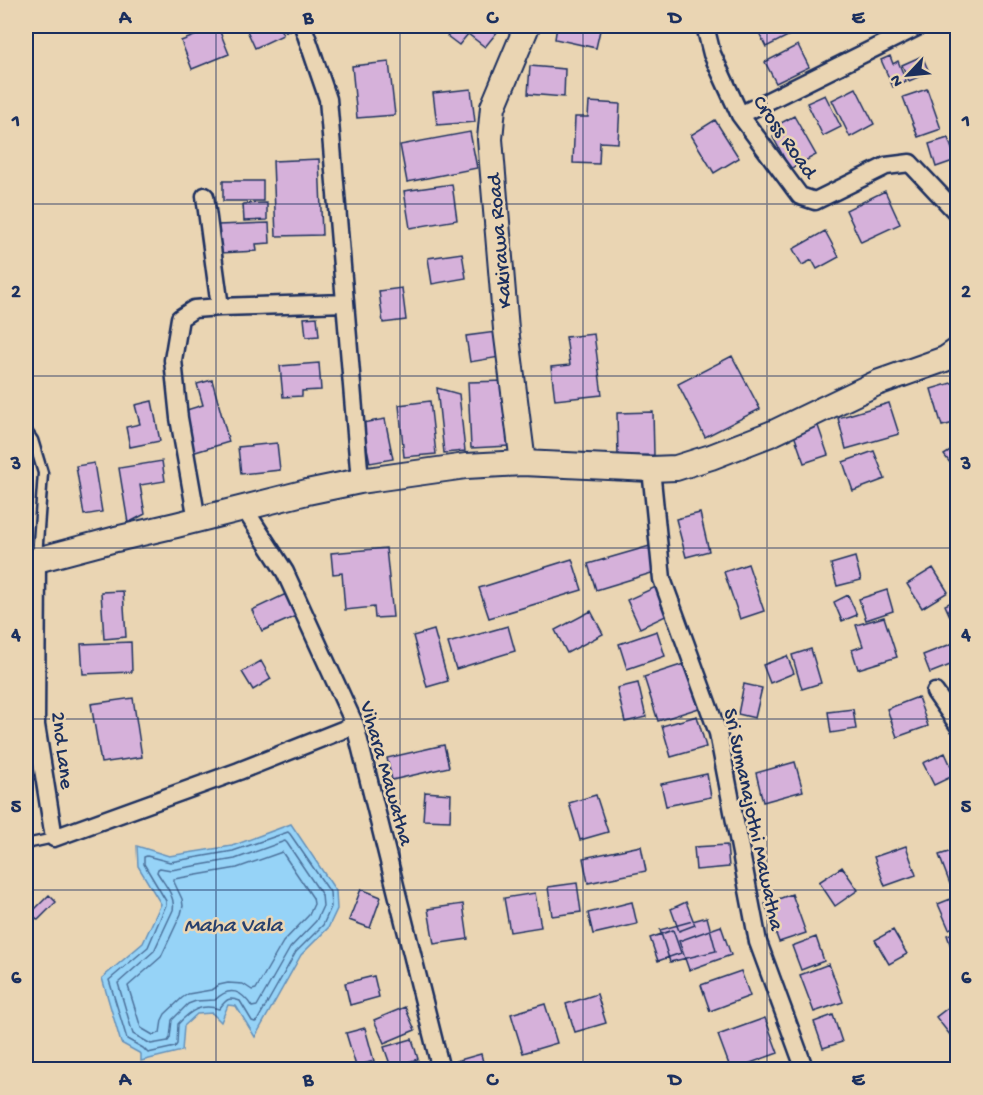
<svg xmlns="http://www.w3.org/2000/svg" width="983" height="1095" font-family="'Gochi Hand',sans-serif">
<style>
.water{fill:#96d3f7;stroke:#6591ba;stroke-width:1.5}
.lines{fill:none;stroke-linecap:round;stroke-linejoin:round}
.shore{stroke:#4c719b;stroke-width:1.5}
.building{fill:#d6b1da;stroke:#1b2f5e;stroke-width:1.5}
.lane-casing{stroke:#1b2f5e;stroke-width:13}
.street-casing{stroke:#1b2f5e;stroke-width:21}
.secondary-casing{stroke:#1b2f5e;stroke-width:28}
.lane{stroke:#ead5b3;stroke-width:8}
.street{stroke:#ead5b3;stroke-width:16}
.secondary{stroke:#ead5b3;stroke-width:24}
.grid{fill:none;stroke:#1b2f5e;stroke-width:1.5;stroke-opacity:0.55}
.labels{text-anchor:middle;stroke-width:5;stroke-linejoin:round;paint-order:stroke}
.street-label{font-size:21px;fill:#1b2f5e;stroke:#ead5b3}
.water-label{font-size:22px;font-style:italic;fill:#273f6d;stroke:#ead5b3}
.neatline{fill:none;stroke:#1b2f5e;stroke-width:2}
.grid-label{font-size:20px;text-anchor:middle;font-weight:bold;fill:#1b2f5e}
</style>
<rect width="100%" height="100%" fill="#ead5b3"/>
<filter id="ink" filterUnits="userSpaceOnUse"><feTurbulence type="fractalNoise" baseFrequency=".0167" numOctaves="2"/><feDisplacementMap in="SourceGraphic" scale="12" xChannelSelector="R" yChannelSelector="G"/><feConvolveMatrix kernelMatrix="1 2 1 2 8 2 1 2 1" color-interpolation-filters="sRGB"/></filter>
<g filter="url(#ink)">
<path class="water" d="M291 824 336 891 337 909 328 928 301 955 255 1037 236 1006 228 1005 221 1022 212 1013 197 1014 184 1026 182 1051 141 1061V1054L121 1043 102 978 143 943 161 904 138 866 137 846 169 856 232 846Z"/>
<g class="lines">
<path class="shore" d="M288 832 290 834 330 892 331 907 323 925 296 952 257 1021 255 1022 252 1021 240 1001C226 996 226 1001 219 1009 201 1003 190 1011 178 1024L177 1044 175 1047 148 1053 143 1048 127 1039 109 980 148 947 166 905V901L144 864V857L147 856 170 862 233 851Z
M285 841 287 843 322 895 323 906 316 921 290 948 257 1006 252 1007C242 991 230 985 215 1000L196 1001 188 1004 172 1020 170 1038 168 1041 151 1044 133 1034 118 983 154 951 173 910C176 896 164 884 157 872L158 869 160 868 171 870 235 859Z
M282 852 313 898 314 904 309 915 283 942 256 989 252 990 243 984 228 983 219 985 211 990 188 994 182 998 165 1014 162 1020 160 1033 153 1035 141 1028 128 986 161 957 181 914 183 906 182 899 174 882V879L237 868Z"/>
</g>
<path class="building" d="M245 26H279L283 35 255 48Z
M283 26H294L295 28 286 32Z
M456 26H502L485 47 468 34 459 45 447 36Z
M557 26H601L596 48 555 39Z
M756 26H793L796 32 766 47Z
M218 27 229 54 192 69 181 41Z
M798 45 809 67 776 83 765 62Z
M890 56 893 64 898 61 906 81 893 87 881 60Z
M922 56 929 72 909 81 902 65Z
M389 62 395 115 357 118 352 66Z
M530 66 565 69 564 97 528 94Z
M856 88 874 124 850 137 832 100Z
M471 89 475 122 437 125 433 93Z
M927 89 941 129 918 137 903 97Z
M825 95 841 127 823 136 807 103Z
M589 102 620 104 618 143 600 142 599 164 573 163 575 117H588Z
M794 116 816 155 790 169 773 137 783 132 779 124Z
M715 120 739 158 714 173 691 135Z
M470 132 477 168 407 182 400 145Z
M948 138 956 160 936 167 929 144Z
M319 159 322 235 276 236 273 161Z
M223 181H263V201H223Z
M452 184 457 220 410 228 404 191Z
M885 191 900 224 861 242 846 210Z
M267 203V220L244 221 243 204Z
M269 223 270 243 256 244 257 251 220 253 218 225Z
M825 231 839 257 817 269 812 260 802 265 793 249Z
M462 253 466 278 432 284 428 258Z
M402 288 406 320 383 323 379 291Z
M317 317 319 336 306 337 304 318Z
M496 332 500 357 470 362 466 336Z
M594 334 602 395 555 400 551 367 570 365 566 337Z
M732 356 760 409 705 437 678 384Z
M319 363 321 390 302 391V396L283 397 280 366Z
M212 380 229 442 192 453 180 412 203 405 197 384Z
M505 381 509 446 471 448 468 382Z
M958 381V422L942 426 931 389Z
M437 388 459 394 465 451 444 453Z
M152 401 160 441 130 447 126 427 140 424 135 405Z
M430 401 436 454 404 457 399 405Z
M889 403 899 434 846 449 838 418Z
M653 412 654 455 618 456 617 413Z
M385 419 393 459 370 463 362 423Z
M817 423 828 455 804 463 793 432Z
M277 443 280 470 241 474 238 447Z
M958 446V473L944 455Z
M874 451 885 479 853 491 843 462Z
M162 461 165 481 140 485 145 514 128 523 119 468Z
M94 463 102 512 84 515 76 466Z
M700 513 709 551 686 557 676 519Z
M650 546 658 571 596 590 588 564Z
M386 548 393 617 375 618 374 607 345 610 342 573 333 574 331 553Z
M855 557 861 580 837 586 831 564Z
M572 559 582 590 489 618 479 588Z
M748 564 764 611 740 619 724 572Z
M933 568 948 592 922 608 907 584Z
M658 586 670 614 640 628 627 600Z
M887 590 893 611 866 620 859 599Z
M123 591 126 637 104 639 101 592Z
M286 594 296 616 262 631 252 610Z
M848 595 857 615 842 621 834 602Z
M958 599V624L954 625 945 605Z
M591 611 603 634 567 653 555 630Z
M884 617 897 657 858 669 852 650 863 646 856 625Z
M508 626 515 651 456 669 448 643Z
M434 630 448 681 427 687 413 636Z
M657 631 665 656 627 669 619 644Z
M131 642 132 672 83 674 81 644Z
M956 642 958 646V662L930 673 923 655Z
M811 649 821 683 802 689 792 655Z
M787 656 794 673 770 683 763 665Z
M261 661 271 679 253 690 242 672Z
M684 664 699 708 658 721 644 677Z
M958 676V692L952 679Z
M638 683 646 717 625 722 617 688Z
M744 684 762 688 755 718 738 714Z
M918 697 928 726 897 737 887 709Z
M133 698 142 757 101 763 91 704Z
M853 709 856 729 831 733 828 712Z
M697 716 706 747 671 757 662 726Z
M444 745 449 767 392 780 387 758Z
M945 753 955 775 934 785 923 763Z
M795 762 803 791 763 802 756 773Z
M707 774 711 797 666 806 661 784Z
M425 792 451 794 450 821 423 820Z
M596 795 608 832 580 840 569 803Z
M727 845 729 867 696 870 694 847Z
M641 846 646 871 588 883 583 858Z
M906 846 916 875 885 886 874 857Z
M958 849V881L950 884 939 855Z
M842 867 858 890 835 906 819 882Z
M577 883 581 912 552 916 548 887Z
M361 889 381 897 370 928 349 920Z
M535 893 541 927 510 932 504 898Z
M792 894 806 933 779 942 765 904Z
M49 895 56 902 38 920 31 913Z
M958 896V925L949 929 938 904Z
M632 902 637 924 593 934 588 913Z
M686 902 695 925 679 931 671 909Z
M463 904 468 939 434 944 428 909Z
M707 917 716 951 670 962 660 930Z
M721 926 731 955 689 970 679 941Z
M673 930 681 953 658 961 650 938Z
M893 930 907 954 889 964 875 940Z
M958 932V964H957L947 935Z
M816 937 824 961 801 970 792 946Z
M829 964 843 1002 814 1012 800 975Z
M741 971 750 996 710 1011 701 985Z
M374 976 379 997 350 1005 345 983Z
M597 994 606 1023 575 1032 566 1004Z
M958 1000V1037L954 1040 936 1017Z
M545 1004 557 1043 523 1053 511 1014Z
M405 1007 415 1030 384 1043 374 1020Z
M833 1015 842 1042 823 1048 814 1022Z
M765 1018 778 1053 731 1070 718 1035Z
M365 1028 374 1061 356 1066 346 1033Z
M412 1039 418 1059 391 1067 384 1047Z
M481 1054 485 1070H458L456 1061Z"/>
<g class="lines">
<g class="lane-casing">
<path id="lane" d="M26 430 33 440 43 473 37 557
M26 844 54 838"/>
</g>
<g class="street-casing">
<path id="street" d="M303 26 328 99 360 481
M705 26 712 54 740 115 800 196 815 201 886 166 910 163 958 214
M740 115 919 26
M205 196 220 307
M651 469 662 579 718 733 758 942 805 1070
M244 508 285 572 355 725 441 1070
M197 520 179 418 173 360 180 318 194 309 220 307 345 303
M37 560 36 725 54 838 239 771 355 725
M935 692 958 725"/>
</g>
<g class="secondary-casing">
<path id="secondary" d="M523 463 506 329 490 139 493 107 527 26
M26 562 37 560 116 539 176 525 307 492 360 481 466 466 523 463 651 469 676 468 711 457 773 433 877 383 945 359 958 350"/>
</g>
<use href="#lane" class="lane"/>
<use href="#street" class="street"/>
<use href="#secondary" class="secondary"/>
</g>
</g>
<path class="grid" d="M216 26V1070M400 26V1070M583 26V1070M767 26V1070M26 204H958M26 376H958M26 548H958M26 719H958M26 890H958"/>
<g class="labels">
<g class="street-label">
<text transform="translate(786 136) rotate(55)" y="7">Cross Road</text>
<text transform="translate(498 241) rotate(-95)" y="7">Kakirawa Road</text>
<text transform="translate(64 750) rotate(83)" y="7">2nd Lane</text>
<text transform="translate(388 773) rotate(74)" y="7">Vihara Mawatha</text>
<text transform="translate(755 819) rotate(78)" y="7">Sri Sumanajothi Mawatha</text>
</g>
<g class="water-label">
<text x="233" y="931">Maha Vala</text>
</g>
</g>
<rect width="983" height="1095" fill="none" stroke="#ead5b3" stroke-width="66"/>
<g transform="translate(908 75) rotate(244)" stroke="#ead5b3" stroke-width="4.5" paint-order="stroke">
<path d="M0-4.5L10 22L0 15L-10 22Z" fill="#1b2f5e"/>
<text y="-9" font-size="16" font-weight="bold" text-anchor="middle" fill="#1b2f5e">N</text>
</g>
<rect x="33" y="33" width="917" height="1029" class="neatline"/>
<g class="grid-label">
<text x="125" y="23">A</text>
<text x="308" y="23">B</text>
<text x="492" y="23">C</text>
<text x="675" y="23">D</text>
<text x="858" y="23">E</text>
<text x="16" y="126">1</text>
<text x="966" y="126">1</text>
<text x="16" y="297">2</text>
<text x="966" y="297">2</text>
<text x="16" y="469">3</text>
<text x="966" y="469">3</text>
<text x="16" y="640">4</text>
<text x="966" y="640">4</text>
<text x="16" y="812">5</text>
<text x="966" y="812">5</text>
<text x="16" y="983">6</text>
<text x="966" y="983">6</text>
<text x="125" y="1085">A</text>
<text x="308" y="1085">B</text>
<text x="492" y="1085">C</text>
<text x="675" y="1085">D</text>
<text x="858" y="1085">E</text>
</g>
</svg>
